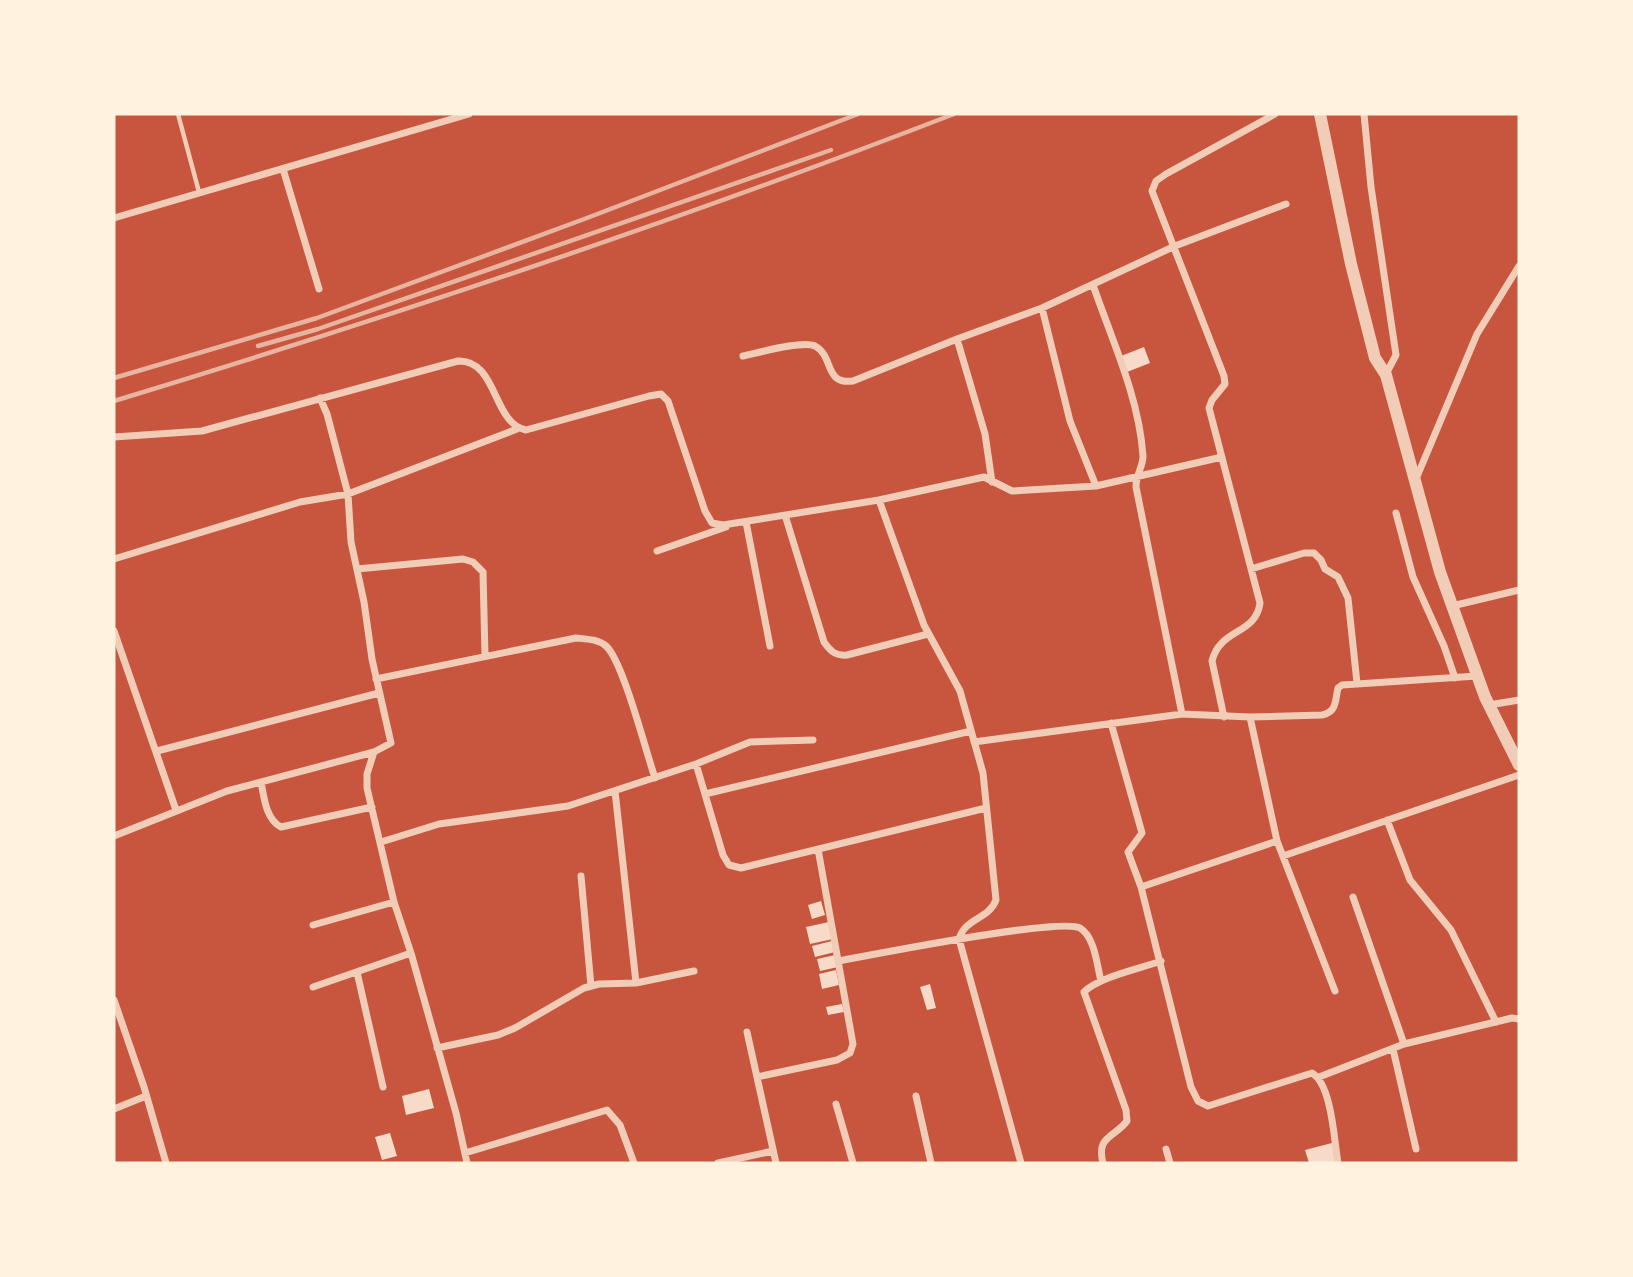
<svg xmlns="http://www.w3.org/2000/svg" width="1633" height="1277" font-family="Raleway,sans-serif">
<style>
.building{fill:#f7dbc8}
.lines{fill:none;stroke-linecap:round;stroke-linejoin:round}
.service{stroke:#f1ccb7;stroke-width:4.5}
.minor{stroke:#f1ccb7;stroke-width:7}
.tertiary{stroke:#f1ccb7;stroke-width:12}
.rail{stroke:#e9b49f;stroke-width:4.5}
</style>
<rect width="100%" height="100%" fill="#c8553d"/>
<path class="building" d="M1144 347 1150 363 1127 372 1121 356Z
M821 901 825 915 812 919 808 905Z
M829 922 833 939 810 944 806 927Z
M832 941 835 952 815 957 812 946Z
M835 955 838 967 820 971 817 959Z
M836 970 839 985 822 989 819 974Z
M930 984 936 1008 927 1010 920 987Z
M842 1004 844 1012 828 1015 826 1007Z
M429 1089 434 1108 406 1115 402 1096Z
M390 1133 397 1156 382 1160 375 1137Z
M1332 1143 1338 1163H1309L1305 1150Z"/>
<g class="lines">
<path class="service" d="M178 114 199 192"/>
<path class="minor" d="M1364 114 1371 187 1396 355 1386 374
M283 169 319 289
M114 218 469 114
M1093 285C1112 340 1139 397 1143 456 1143 467 1136 474 1136 487L1182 714
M1042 308 1070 421 1096 486
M957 339 985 434 992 482
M743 356C758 353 802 340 815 346 834 356 824 385 853 381L957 339 1042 308 1175 246 1286 204
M320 398 327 414 348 494 351 542 364 602 372 659 391 743 374 752 367 774V788L394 902 411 953 456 1113 467 1163
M114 437 202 431 458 361C498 360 492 423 526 430L649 396 661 394 668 401 705 511 712 523 723 525 879 500 984 477 1012 491 1096 486 1222 457
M1416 479 1477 334 1519 266
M879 500 924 625 960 691 983 773 996 900C989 919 965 918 959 939L1021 1163
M1396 513 1413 577 1444 646 1455 678
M785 515 824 642C831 652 836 656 847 655L928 634
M746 522 770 646
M657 551 726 527
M114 559 300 502 348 494 517 429
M357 569 463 559 473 562 483 572 485 656
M1251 569 1304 553H1314L1321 560 1325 569 1338 577 1348 598 1357 683
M1452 606 1519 590
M114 631 176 810
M376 679 576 638C586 639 598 639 606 646 623 661 646 752 655 778
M1489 705 1519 700
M1224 717 1212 661C1220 628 1256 635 1260 603L1209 408 1212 400 1225 384 1224 376 1152 191 1156 181 1166 174 1275 114
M1250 717 1277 841 1335 991
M1111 723 1142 833 1128 852 1141 887 1191 1087 1198 1101 1208 1106 1312 1073C1332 1085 1334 1140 1338 1163
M974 742 1182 714 1250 717 1322 715C1337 712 1335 701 1338 688L1342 685 1477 676
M157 751 379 693
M696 764 723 855 729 865 741 868 986 808
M261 782C264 797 266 820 281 827L372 807
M615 791 636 983
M705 794 971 731
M1387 820 1410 880 1451 930 1496 1022
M114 836 227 791 374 752
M381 842 439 824 568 806 696 764 750 742 813 740
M1283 856 1519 775
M581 876 591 986
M1141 887 1277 841
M1353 897 1404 1044
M313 925 394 902
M838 961C872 955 1061 917 1080 928 1095 937 1097 966 1101 981
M357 972 383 1087
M313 987 411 953
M114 1000 144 1087 166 1163
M747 1032 776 1163
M437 1048 498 1035 515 1028 584 988 599 984 636 983 694 971
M1393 1049 1416 1149
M757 1077 837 1060 850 1053 853 1044 818 849
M1319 1077 1404 1044 1512 1018 1519 1019
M916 1096 931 1163
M836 1104 853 1163
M114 1109 146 1096
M1166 1149 1170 1163
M465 1153 607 1110 620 1125 634 1163
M718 1163 773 1151
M1103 1163C1096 1136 1114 1138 1127 1121L1126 1110 1084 992C1099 977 1139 969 1161 961"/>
<path class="tertiary" d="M1320 114 1351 264 1375 358 1386 375 1440 572 1485 697 1519 765"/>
<path class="rail" d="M258 346 318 329 831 150
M114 378 317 318 587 218 858 114
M114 401C397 315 677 221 954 114"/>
</g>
<rect width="1633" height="1277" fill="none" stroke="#fff3e0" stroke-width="231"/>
</svg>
